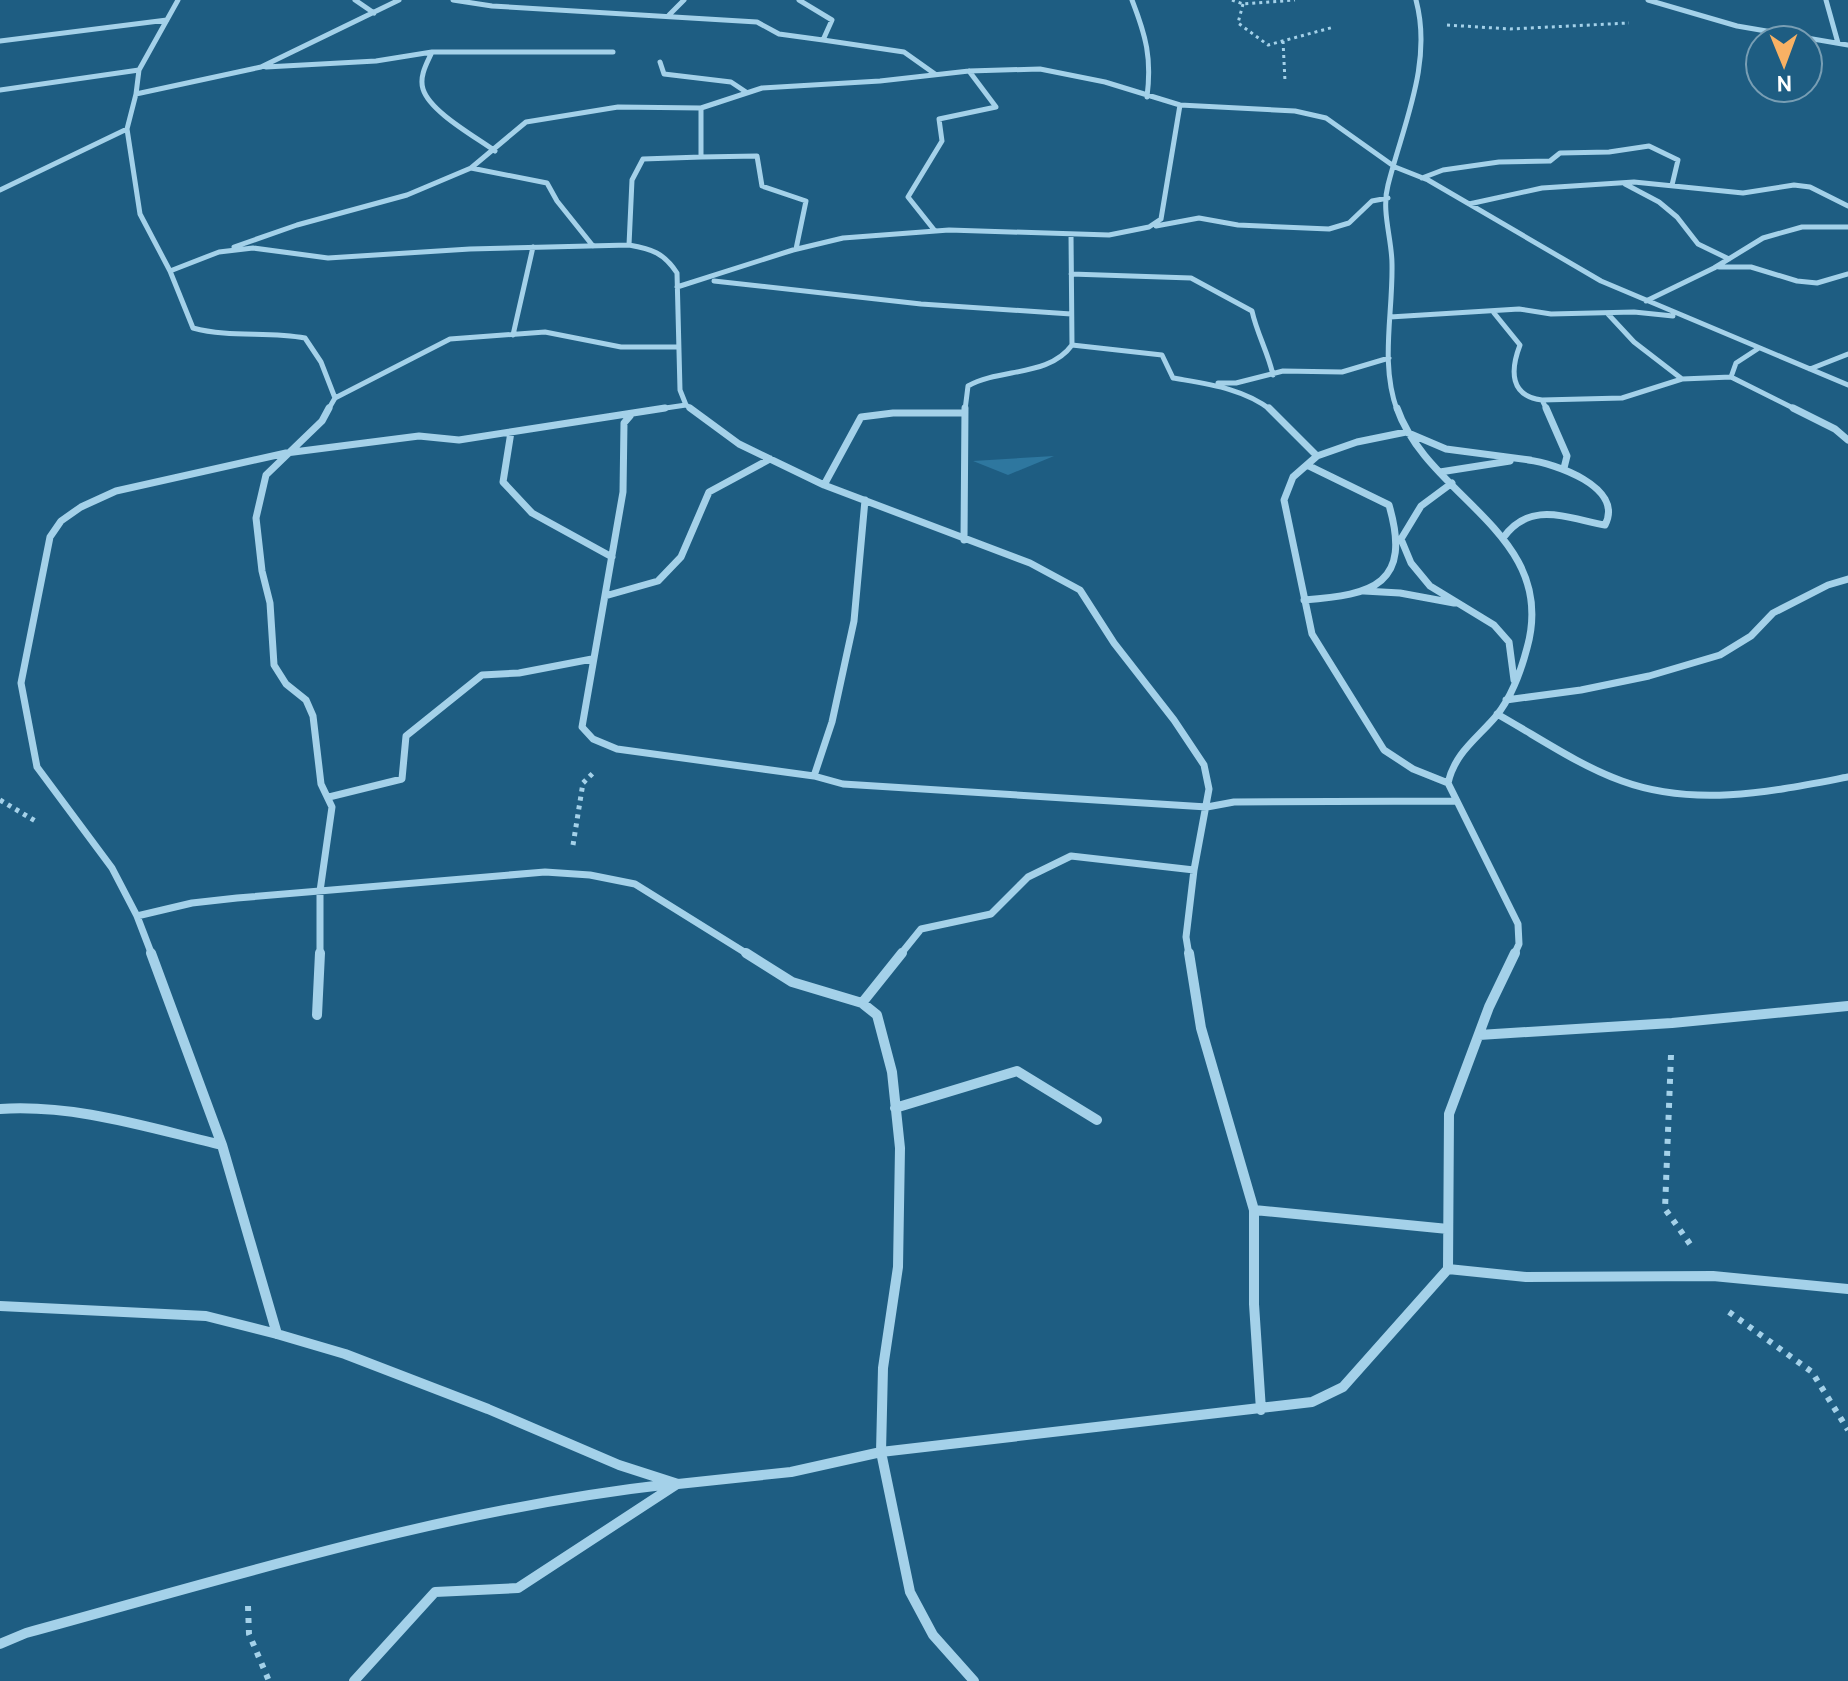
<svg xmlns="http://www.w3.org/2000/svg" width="1848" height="1681" font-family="Cabin,sans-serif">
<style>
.green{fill:#2e779f}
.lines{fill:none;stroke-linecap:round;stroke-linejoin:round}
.path-far2{stroke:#a4d1e9;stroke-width:3;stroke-dasharray:3 4;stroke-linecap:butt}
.path-far1{stroke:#a4d1e9;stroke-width:5;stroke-dasharray:4 5;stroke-linecap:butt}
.path{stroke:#a4d1e9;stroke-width:6;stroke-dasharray:5 7;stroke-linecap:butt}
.minor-far2{stroke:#a4d1e9;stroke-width:5}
.minor-far1{stroke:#a4d1e9;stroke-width:7}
.minor{stroke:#a4d1e9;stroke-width:10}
</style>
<rect width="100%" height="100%" fill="#1e5d82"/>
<path class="green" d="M1054 456 1008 475 973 461Z"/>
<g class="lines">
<path class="path-far2" d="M1232 0 1243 4 1295 0
M1243 4 1238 23 1268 45 1334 27
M1447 25 1510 29 1629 23
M1283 41 1285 81"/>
<path class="path-far1" d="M0 800 37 822
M573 845 583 783 594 772"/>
<path class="path" d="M1671 1055 1665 1209 1690 1244
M1729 1312 1812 1372 1848 1430
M248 1606 249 1634 269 1681"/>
<path class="minor-far2" d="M355 0 374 13
M453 0 492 6 757 22 779 34 823 40
M799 0 832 20 823 40 904 52 935 74
M1132 0C1146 36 1152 58 1147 97
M1648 0 1737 26 1848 45
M1826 0 1838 43
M669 15 684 0
M0 41 167 20
M432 52C427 63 419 76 423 89 430 112 476 137 495 151
M660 62 664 74 731 82 746 92
M266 67 376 61 432 52H613
M0 90 139 70
M136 94 139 70 178 0
M701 157 757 156 762 186 806 201 796 249
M471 168 547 183 557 201 593 246
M1422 178 1443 170 1499 162 1550 161 1560 153 1609 152 1649 146 1678 160 1672 185
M1625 184 1659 202 1677 217 1698 244 1729 259
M0 190 127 129
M1469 204 1542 188 1634 182 1743 193 1794 185 1810 187 1848 206
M1156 226 1199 218 1238 225 1329 229 1349 223 1372 201 1388 198
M935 231 908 197 942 141 939 119 996 107 969 71
M629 245 632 180 643 159 701 157V108
M234 247 297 225 407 195 471 168 526 122 618 107 701 108 762 88 880 81 969 71 1040 69 1105 82 1180 105 1295 111 1326 118 1395 167 1428 180 1601 281 1848 385
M1719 267H1751L1797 281 1817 283 1848 274
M170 271 219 252 253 248 328 258 470 249 629 245C652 249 664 253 677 273L680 390 686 405 693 410
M1071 274 1191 278 1252 311C1257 334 1268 352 1273 375
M714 281 921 304 1071 314
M677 287 793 250 843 238 949 230 1109 235 1149 227 1161 219 1180 105
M1646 301 1714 268 1763 238 1802 227H1848
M1494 313 1520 345C1510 371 1510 396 1542 400
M1608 314 1634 342 1682 379 1731 377 1797 410
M1390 317 1519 309 1551 314 1634 312 1673 316
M513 335 533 247
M1072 345 1162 355 1173 378C1207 384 1243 388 1271 410
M1810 369 1848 354
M1731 377 1736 363 1759 348
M1218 383H1236L1283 371 1342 372 1389 358
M335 398 450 339 545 332 621 347H677
M328 410 335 398 321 362 305 338C268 331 230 338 193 328L170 271 140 214 127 129 136 94 261 67 399 0
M652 410 686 405
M965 410 968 386C1000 368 1049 377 1072 345L1071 234
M1397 410C1380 362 1393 315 1392 264 1392 239 1381 211 1388 185 1403 125 1433 63 1416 0
M1547 410 1542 400 1622 398 1682 379"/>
<path class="minor-far1" d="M690 408 739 444 824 485 1030 563 1080 590 1114 643 1174 720 1204 765 1209 789 1194 870 1186 937 1189 955
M1269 408 1317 456
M1397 408C1428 498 1559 534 1527 648 1521 671 1512 696 1497 715 1478 738 1455 752 1448 783L1518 924 1519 944 1514 955
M1546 408 1567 456 1564 468
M1793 408 1835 429 1848 440
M630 416 624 423 623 492 582 727 593 739 617 749 814 776 843 784 1207 807 1234 802 1456 801
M511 432 503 482 532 513 612 557
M1440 472 1510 461
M1452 483 1421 506 1401 539 1411 563 1430 586 1494 625 1509 642 1514 680
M824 485 861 417 893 413H965
M1503 538C1530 500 1566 518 1605 525 1625 487 1554 463 1528 460
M964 540 965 408
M1364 591 1400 593 1454 603
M605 596 658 581 681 557 709 492 770 459
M1304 600C1374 595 1412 584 1389 505L1307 465
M1506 700 1581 690 1649 676 1720 655 1751 636 1773 613 1828 585 1848 579
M1497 714C1538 737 1578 765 1622 781 1696 808 1774 791 1848 777
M814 776 832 722 854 621 865 500
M1448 783 1413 769 1384 750 1312 634 1284 500 1293 477 1317 456 1357 442 1406 432 1446 449 1530 460
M329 797 402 779 406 736 482 675 519 673 592 659
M137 916 192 903 237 898 545 872 590 875 635 884 749 955
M152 955 137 916 112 868 37 767 21 683 50 537 61 521 81 507 116 491 286 453 419 436 459 440 665 408
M320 955V891L332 807 321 784 313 716 306 700 286 684 274 665 270 603 262 571 256 518 266 475 322 421 329 408
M900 955 921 929 991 914 1028 877 1071 856 1194 870"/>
<path class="minor" d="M151 953 222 1145 277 1334
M746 953 792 982 862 1003 877 1015 892 1072 900 1148 898 1267 883 1368 881 1452 910 1592 933 1635 974 1681
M1189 953 1201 1028 1254 1210V1304L1261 1410
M862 1003 902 953
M317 1015 320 953
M1479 1035 1672 1023 1848 1006
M895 1108 1017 1071 1097 1120
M0 1109C76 1104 149 1128 222 1145
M1254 1210 1448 1229
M1448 1269 1526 1277 1713 1276 1848 1289
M0 1306 206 1316 277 1334 345 1354 488 1409 619 1465 678 1484 791 1472 881 1452 1312 1402 1343 1387 1448 1269 1449 1114 1489 1007 1515 953
M0 1644 26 1633C242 1574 448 1509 671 1484
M354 1681 435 1592 518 1588 677 1484"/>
</g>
<g transform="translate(1784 64) rotate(179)"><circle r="38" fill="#1e5d82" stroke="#789eb4" stroke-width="2"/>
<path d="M0-6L14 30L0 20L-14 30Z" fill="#f8b164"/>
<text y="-12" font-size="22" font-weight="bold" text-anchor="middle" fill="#ffffff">N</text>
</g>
</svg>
